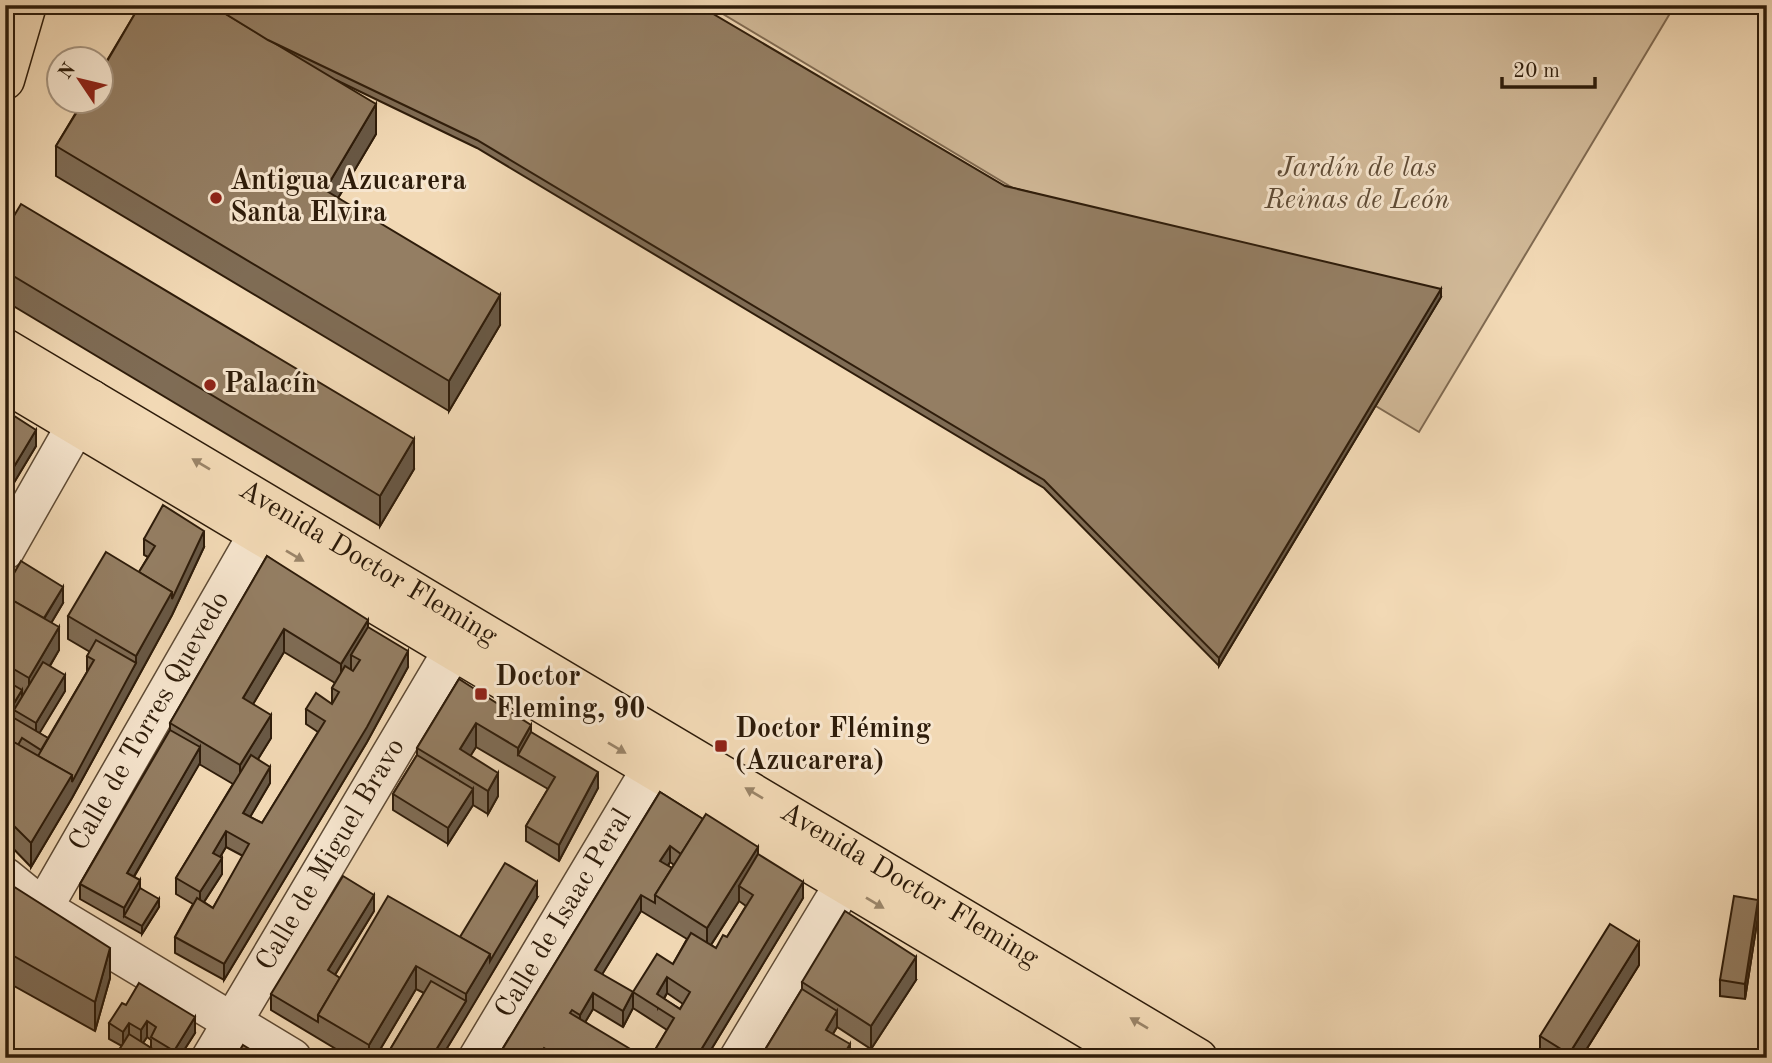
<svg xmlns="http://www.w3.org/2000/svg" width="1772" height="1063" viewBox="0 0 1772 1063" font-family="'Old Standard TT',serif">
	<style>
		.green { fill: #d1b998; stroke: #806a51; stroke-width: 2 }
		.lines { fill: none; stroke-linecap: round; stroke-linejoin: round }
		.minor-casing { stroke: #5f4b35; stroke-width: 41 }
		.major-casing { stroke: #2e1c0a; stroke-width: 41 }
		.minor { stroke: #f7e6cf; stroke-width: 38 }
		.major { stroke: #f2d9b5; stroke-width: 38 }
		.wall { fill: #7f6c55; stroke: #2e1c0a; stroke-width: 2; fill-rule: evenodd }
		.shaded-wall { fill: #685845; stroke: #2e1c0a; stroke-width: 2 }
		.building { fill: #947e63; stroke: #2e1c0a; stroke-width: 2; fill-rule: evenodd }
		.oneway { fill: #9a8468 }
		.poi-dot { fill: #8f2418; stroke: #f7e6cf; stroke-width: 2.5 }
		.labels { text-anchor: middle; dominant-baseline: central; stroke-width: 6; stroke-linejoin: round; paint-order: stroke }
		.park-label { font-size: 28px; font-style: italic; fill: #5f4b35; stroke: #f7e6cf }
		.poi-label { font-size: 28px; font-weight: bold; fill: #2e1c0a; stroke: #f7e6cf; text-anchor: start }
		.street-label { font-size: 28px; fill: #2e1c0a; stroke: #f7e6cf }
	</style>
	<rect width="100%" height="100%" fill="#f2d9b5"/>
	<filter id="stains"><feTurbulence type="fractalNoise" baseFrequency=".00286" numOctaves="4"/><feColorMatrix values="0 0 0 0 .2 0 0 0 0 .09 0 0 0 0 .02 0 0 0 .5 -.17"/></filter>
	<radialGradient id="worn" r=".72"><stop offset=".6" stop-color="#630" stop-opacity="0"/><stop offset="1" stop-color="#630" stop-opacity=".3"/></radialGradient>
	<polygon class="green" points="708,5 1675,5 1419,432"/>
	<g class="lines">
		<g class="minor-casing">
			<g id="minor">
				<polyline points="5,550 91,399"/>
				<polyline points="5,877 43,908 292,1058"/>
				<path id="s1" d="M 43,908 L 258,534"/>
				<path id="s2" d="M 211,1058 L 453,650"/>
				<path id="s3" d="M 478,1058 L 651,769"/>
				<polyline points="739,1058 844,884"/>
			</g>
		</g>
		<g class="major-casing">
			<g id="major">
				<polyline points="5,80 27,5"/>
				<path id="s4" d="M 5,348 L 1198,1058"/>
				<polyline points="5,383 1136,1058"/>
			</g>
		</g>
		<use href="#minor" class="minor"/>
		<use href="#major" class="major"/>
	</g>
	<g class="wall">
		<polygon points="140,5 1005,186 1441,297 1219,666 1044,488 477,148 336,80 376,134 338,198 500,325 449,411 56,176 56,146"/>
		<polygon points="5,231 414,469 380,526 5,301"/>
		<polygon points="5,410 36,446 12,486 5,482"/>
		<polygon points="144,539 204,547 172,615 72,798 31,867 5,840 5,589 63,603 51,623 59,650 50,666 65,691 39,733 48,738 87,672 87,656 90,652 68,639 68,616 139,572 148,557 144,555"/>
		<path d="M 267,556 L 368,627 L 408,667 L 367,742 L 224,980 L 175,953 L 175,937 L 193,904 L 176,894 L 176,878 L 233,784 L 199,764 L 134,877 L 140,888 L 159,907 L 142,934 L 80,899 L 80,884 L 170,730 L 170,723 ZM 284,652 L 335,683 L 332,688 L 332,704 L 306,709 L 306,724 L 318,732 L 262,823 L 250,817 L 270,783 L 258,759 L 271,738 L 253,704 ZM 226,847 L 243,856 L 213,908 L 204,902 L 222,874 L 220,857 Z"/>
		<polygon points="459,679 531,732 598,788 559,861 526,841 526,826 548,789 476,747 470,756 498,796 488,814 473,805 448,844 393,810 393,794 417,755 417,748"/>
		<path d="M 660,792 L 758,854 L 803,898 L 706,1058 L 652,1058 L 652,1055 L 667,1030 L 633,1008 L 633,992 L 673,964 L 687,939 L 641,911 L 602,974 L 633,1008 L 623,1027 L 593,1009 L 585,1022 L 632,1058 L 497,1058 ZM 670,862 L 674,865 L 672,868 L 668,866 ZM 739,901 L 746,906 L 727,937 L 716,948 L 711,945 ZM 667,993 L 683,1004 L 680,1009 L 664,999 Z"/>
		<polygon points="5,881 110,978 95,1031 5,981"/>
		<polygon points="537,898 441,1058 385,1058 424,993 416,989 375,1058 351,1058 271,1010 271,994 374,911 335,975 340,978 460,937"/>
		<polygon points="1758,916 1745,999 1720,996 1720,980"/>
		<polygon points="1639,965 1581,1058 1540,1058 1540,1036"/>
		<polygon points="916,980 871,1049 837,1027 833,1034 850,1058 760,1058 802,989 802,982"/>
		<path d="M 126,1005 L 195,1033 L 179,1058 L 114,1058 L 122,1046 L 109,1039 L 109,1023 ZM 147,1037 L 151,1040 L 151,1048 L 143,1043 Z"/>
	</g>
	<g class="shaded-wall">
		<polygon points="376,104 376,134 325,220 325,190"/>
		<polygon points="1441,289 1441,297 1219,666 1219,658"/>
		<polygon points="500,295 500,325 449,411 449,381"/>
		<polygon points="36,430 36,446 12,486 12,470"/>
		<polygon points="414,439 414,469 380,526 380,496"/>
		<polygon points="204,531 204,547 172,615 72,798 31,867 31,843 136,663 136,656"/>
		<polygon points="63,587 63,603 41,640 41,624"/>
		<polygon points="368,620 368,643 351,655 351,670 341,687 341,664"/>
		<polygon points="59,627 59,650 29,701 29,678"/>
		<polygon points="284,629 284,652 243,721 243,698"/>
		<polygon points="408,651 408,667 367,742 224,980 224,964"/>
		<polygon points="65,675 65,691 36,739 36,723"/>
		<polygon points="22,690 22,713 14,710 14,726 5,741 5,718"/>
		<polygon points="271,715 271,738 240,788 240,765"/>
		<polygon points="476,723 476,747 460,773 460,749"/>
		<polygon points="531,725 531,748 518,755 518,748"/>
		<polygon points="200,747 200,763 127,888 127,873"/>
		<polygon points="270,767 270,783 243,829 243,813"/>
		<polygon points="598,772 598,788 559,861 559,845"/>
		<polygon points="498,773 498,796 488,814 488,791"/>
		<polygon points="473,789 473,805 448,844 448,828"/>
		<polygon points="226,831 226,847 213,869 213,853"/>
		<polygon points="670,846 670,862 660,877 660,861"/>
		<polygon points="758,847 758,870 739,886 739,901 707,951 707,928"/>
		<polygon points="222,858 222,874 200,908 200,892"/>
		<polygon points="140,880 140,896 124,916 124,908"/>
		<polygon points="537,882 537,898 466,1017 441,1058 431,1058 466,1001 466,994 490,954"/>
		<polygon points="803,882 803,898 706,1058 696,1058"/>
		<polygon points="374,895 374,911 328,986 328,970"/>
		<polygon points="641,895 641,911 595,986 595,970"/>
		<polygon points="159,899 159,907 142,934 142,926"/>
		<polygon points="1758,900 1758,916 1745,999 1745,984"/>
		<polygon points="1639,942 1639,965 1581,1058 1569,1058 1569,1054"/>
		<polygon points="110,948 110,978 95,1031 95,1002"/>
		<polygon points="916,957 916,980 871,1049 871,1026"/>
		<polygon points="416,966 416,989 375,1058 369,1058 369,1045"/>
		<polygon points="667,977 667,993 658,1008 657,994"/>
		<polygon points="633,992 633,1008 623,1027 623,1011"/>
		<polygon points="593,993 593,1009 580,1031 580,1015"/>
		<polygon points="837,1011 837,1027 826,1045 826,1030"/>
		<polygon points="195,1017 195,1033 179,1058 174,1058 174,1051"/>
		<polygon points="147,1021 147,1037 141,1046 141,1030"/>
		<polygon points="129,1023 129,1039 123,1047 123,1032"/>
		<polygon points="850,1044 850,1058 842,1058"/>
		<polygon points="544,1048 544,1058 538,1058"/>
	</g>
	<g class="building">
		<polygon points="140,5 211,5 376,104 325,190 500,295 449,381 56,146 83,102 102,102 102,70"/>
		<polygon points="211,5 698,5 1005,186 1441,289 1219,658 1044,480 477,140 268,40"/>
		<polygon points="21,204 414,439 380,496 5,271 5,231"/>
		<polygon points="5,410 36,430 12,470 5,466"/>
		<polygon points="163,505 204,531 172,599 172,592 139,572 155,546 144,539"/>
		<polygon points="106,552 172,592 136,656 68,616"/>
		<polygon points="267,556 368,620 341,664 284,629 243,698 271,715 240,765 170,723"/>
		<polygon points="21,561 63,587 44,618 5,596 5,589"/>
		<polygon points="5,596 59,627 29,678 5,664"/>
		<polygon points="368,627 408,651 367,727 224,964 175,937 197,898 213,908 249,844 226,831 213,853 222,858 200,892 176,878 251,755 270,767 243,813 262,823 325,721 306,709 316,693 332,704 339,692 332,688 345,666 353,671 360,660 351,655"/>
		<polygon points="96,640 136,663 72,782 72,775 38,756 94,660 87,656"/>
		<polygon points="43,662 65,675 36,723 14,710"/>
		<polygon points="459,679 531,725 518,748 476,723 460,749 498,773 488,791 417,748"/>
		<polygon points="5,680 22,690 5,718"/>
		<polygon points="14,718 48,738 41,750 22,738 18,745 5,737 5,733"/>
		<polygon points="170,730 200,747 127,873 140,880 124,908 80,884"/>
		<polygon points="531,732 598,772 559,845 526,826 555,777 518,755"/>
		<polygon points="5,737 72,775 31,843 5,817"/>
		<polygon points="417,755 473,789 448,828 393,794"/>
		<polygon points="660,792 703,819 681,854 670,846 660,861 672,868 655,895 655,903 641,895 595,970 633,992 623,1011 593,993 580,1015 572,1010 570,1013 632,1050 627,1058 561,1058 544,1048 538,1058 497,1058"/>
		<polygon points="706,814 758,847 707,928 655,895"/>
		<path d="M 758,854 L 803,882 L 696,1058 L 657,1058 L 652,1055 L 674,1018 L 633,992 L 657,954 L 673,964 L 691,933 L 716,948 L 723,935 L 727,937 L 753,895 L 739,886 ZM 667,977 L 690,992 L 680,1009 L 657,994 Z"/>
		<polygon points="505,863 537,882 490,961 490,954 460,937"/>
		<polygon points="343,876 374,895 328,970 340,978 318,1015 318,1022 271,994"/>
		<polygon points="5,881 110,948 95,1002 5,951"/>
		<polygon points="140,888 159,899 142,926 124,916"/>
		<polygon points="388,896 490,954 466,994 416,966 369,1045 318,1015"/>
		<polygon points="1734,896 1758,900 1745,984 1720,980"/>
		<polygon points="845,911 916,957 871,1026 802,982"/>
		<polygon points="1610,924 1639,942 1569,1054 1540,1036"/>
		<polygon points="431,981 466,1001 431,1058 385,1058"/>
		<polygon points="139,983 195,1017 174,1051 151,1037 156,1027 147,1021 141,1030 129,1023 123,1032 109,1023 122,1003 126,1005"/>
		<polygon points="802,989 837,1011 826,1030 850,1044 842,1058 760,1058"/>
		<polygon points="129,1034 167,1058 114,1058"/>
		<polygon points="243,1045 264,1058 235,1058"/>
	</g>
	<defs><path id="oneway-solid" d="M-6-.8H1V-3.2L6.5 0L1 3.2V.8H-6Z" transform="scale(1.75)"/></defs>
	<g class="oneway">
		<use href="#oneway-solid" transform="translate(201 464) rotate(-149)"/>
		<use href="#oneway-solid" transform="translate(295 556) rotate(31)"/>
		<use href="#oneway-solid" transform="translate(617 748) rotate(31)"/>
		<use href="#oneway-solid" transform="translate(754 793) rotate(-149)"/>
		<use href="#oneway-solid" transform="translate(875 903) rotate(31)"/>
		<use href="#oneway-solid" transform="translate(1139 1023) rotate(-149)"/>
	</g>
	<g class="poi-dot">
		<circle cx="216" cy="198" r="7"/>
		<circle cx="210" cy="385" r="7"/>
		<rect x="474" y="687" width="14" height="14" rx="3.5"/>
		<rect x="714" y="739" width="14" height="14" rx="3.5"/>
	</g>
	<g class="labels">
		<g class="park-label">
			<text x="1357" y="169">Jardín de las<tspan x="1357" dy="32">Reinas de León</tspan></text>
		</g>
		<g class="poi-label">
			<text x="230" y="182">Antigua Azucarera<tspan x="230" dy="32">Santa Elvira</tspan></text>
			<text x="224" y="385">Palacín</text>
			<text x="495" y="678">Doctor<tspan x="495" dy="32">Fleming, 90</tspan></text>
			<text x="735" y="730">Doctor Fléming<tspan x="735" dy="32">(Azucarera)</tspan></text>
		</g>
		<g class="street-label">
			<text stroke="none"><textPath href="#s4" startOffset="422">Avenida Doctor Fleming</textPath></text>
			<text stroke="none"><textPath href="#s1" startOffset="215">Calle de Torres Quevedo</textPath></text>
			<text stroke="none"><textPath href="#s2" startOffset="236">Calle de Miguel Bravo</textPath></text>
			<text stroke="none"><textPath href="#s4" startOffset="1052">Avenida Doctor Fleming</textPath></text>
			<text stroke="none"><textPath href="#s3" startOffset="168">Calle de Isaac Peral</textPath></text>
		</g>
	</g>
	<rect width="1772" height="1063" fill="none" stroke="#f2d9b5" stroke-width="28"/>
	<rect x="7" y="7" width="1758" height="1049" fill="none" stroke="#2e1c0a" stroke-width="3.5"/>
	<rect x="14" y="14" width="1744" height="1035" fill="none" stroke="#2e1c0a" stroke-width="2"/>
	<g transform="translate(80 80) rotate(305)"><circle r="33" fill="#f7e6cf" stroke="#a79580" stroke-width="2"/>
	<path d="M0-5L12 26L0 18L-12 26Z" fill="#8f2418"/>
	<text y="-10" font-size="19" font-weight="bold" text-anchor="middle" fill="#2e1c0a">N</text>
	</g>
	<path d="M1502 77v10h93v-10" fill="none" stroke="#2e1c0a" stroke-width="3.5"/>
	<text x="1513" y="77" font-size="21" fill="#2e1c0a" stroke="#f7e6cf" stroke-width="5" paint-order="stroke">20 m</text>
	<rect width="100%" height="100%" filter="url(#stains)"/>
	<rect width="100%" height="100%" fill="url(#worn)"/>
</svg>
